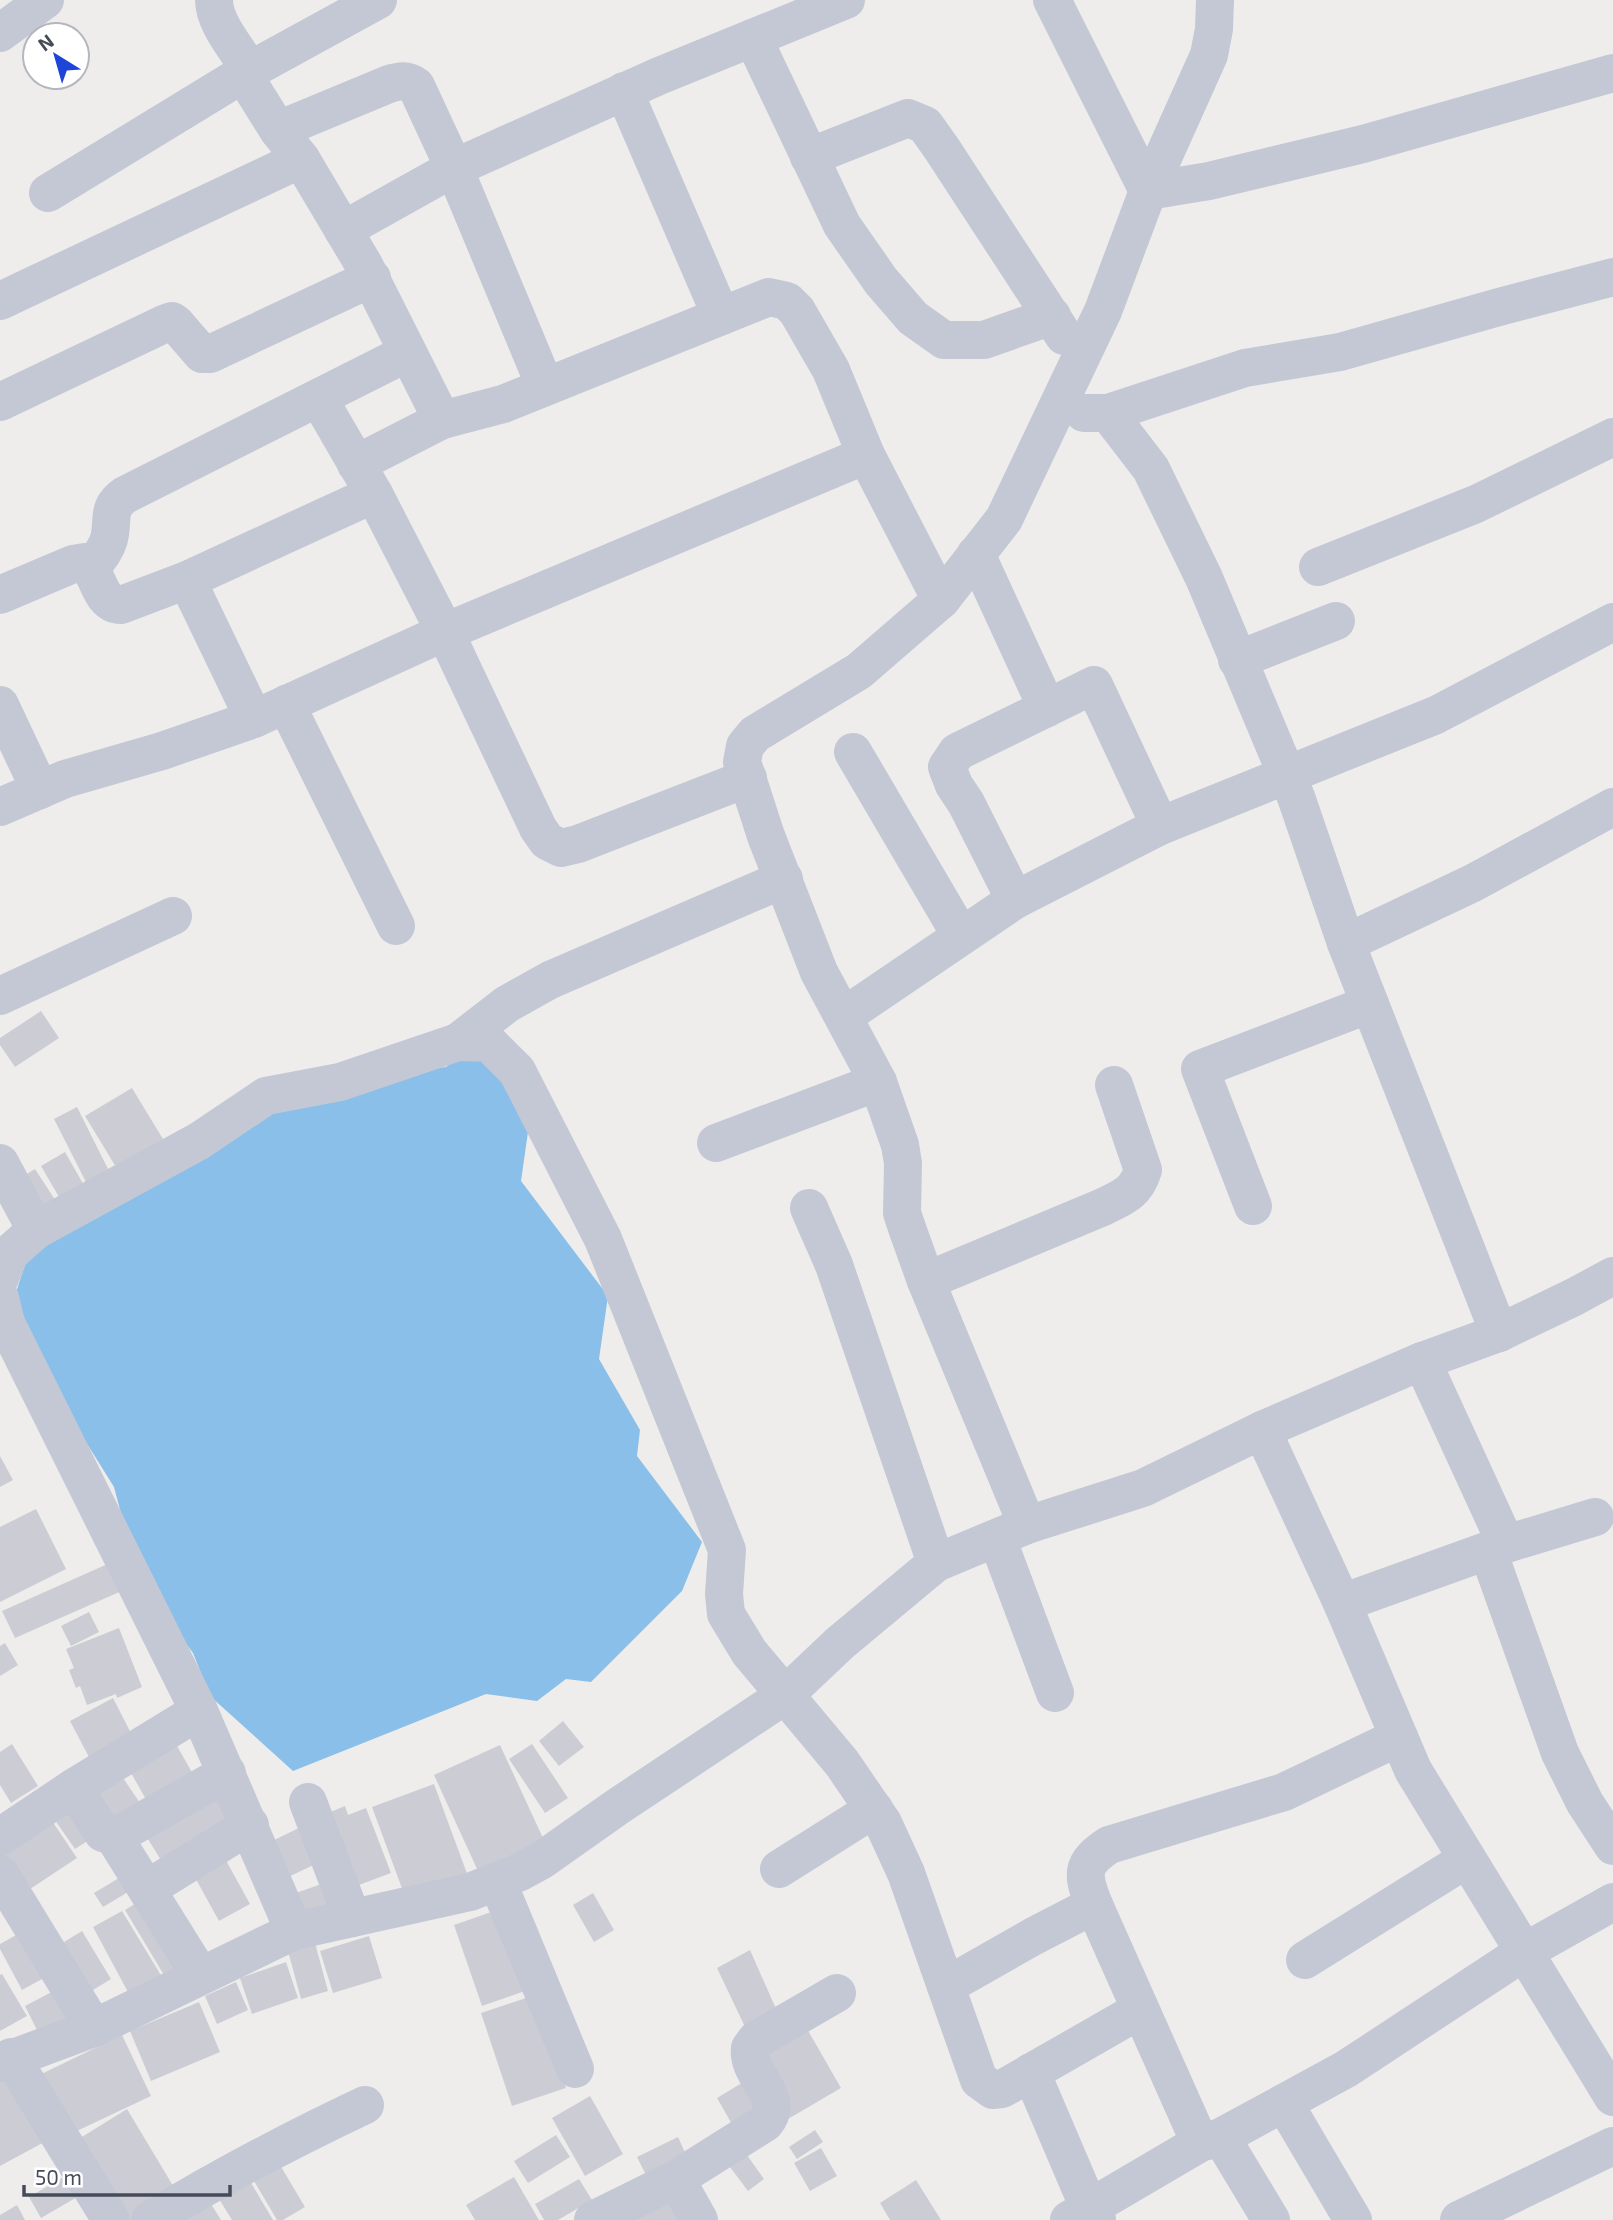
<svg xmlns="http://www.w3.org/2000/svg" width="1613" height="2220" viewBox="0 0 1613 2220" font-family="'Exo 2',sans-serif">
	<style>
		.water { fill: #89bfe8 }
		.building { fill: #cccdd4 }
		.lines { fill: none; stroke-linecap: round; stroke-linejoin: round }
		.minor { stroke: #c3c8d4; stroke-width: 38 }
	</style>
	<rect width="100%" height="100%" fill="#efedec"/>
	<polygon class="water" points="475,1045 532,1104 521,1181 608,1296 599,1359 640,1430 637,1456 702,1542 682,1591 591,1682 566,1679 537,1701 486,1694 293,1771 210,1696 193,1653 139,1581 114,1487 8,1317 32,1243 272,1107 404,1071 446,1067"/>
	<g class="building">
		<polygon points="41,1011 59,1038 15,1067 0,1045 0,1038"/>
		<polygon points="132,1088 169,1149 122,1177 85,1116"/>
		<polygon points="77,1107 114,1181 91,1192 54,1119"/>
		<polygon points="65,1152 90,1196 66,1209 41,1166"/>
		<polygon points="35,1169 61,1209 38,1224 12,1183"/>
		<polygon points="0,1456 13,1480 0,1487"/>
		<polygon points="36,1509 66,1569 0,1602 0,1527"/>
		<polygon points="112,1562 124,1590 15,1638 2,1611"/>
		<polygon points="89,1612 99,1632 71,1646 61,1626"/>
		<polygon points="119,1628 142,1687 117,1698 116,1694 87,1705 80,1686 76,1688 69,1670 74,1668 66,1649"/>
		<polygon points="5,1643 18,1665 0,1676 0,1646"/>
		<polygon points="113,1698 134,1739 91,1761 70,1721"/>
		<polygon points="563,1721 584,1747 559,1766 539,1741"/>
		<polygon points="172,1737 194,1776 148,1803 126,1764"/>
		<polygon points="12,1744 38,1786 11,1803 0,1785 0,1752"/>
		<polygon points="532,1744 568,1798 545,1813 509,1759"/>
		<polygon points="500,1745 549,1851 483,1882 434,1775"/>
		<polygon points="117,1769 142,1806 104,1830 79,1794"/>
		<polygon points="219,1784 243,1824 167,1870 143,1831"/>
		<polygon points="434,1784 469,1879 407,1902 372,1807"/>
		<polygon points="75,1796 100,1833 75,1849 50,1813"/>
		<polygon points="345,1806 348,1815 366,1808 391,1873 351,1888 323,1815"/>
		<polygon points="44,1809 77,1858 24,1893 0,1858"/>
		<polygon points="305,1825 322,1861 284,1879 268,1843"/>
		<polygon points="223,1855 250,1904 219,1921 192,1872"/>
		<polygon points="124,1875 133,1889 103,1907 94,1893"/>
		<polygon points="330,1881 341,1911 304,1925 293,1894"/>
		<polygon points="593,1893 614,1930 594,1942 573,1905"/>
		<polygon points="149,1895 188,1960 164,1975 125,1910"/>
		<polygon points="497,1910 525,1991 482,2006 454,1925"/>
		<polygon points="122,1911 162,1977 129,1994 93,1927"/>
		<polygon points="29,1928 53,1973 22,1990 0,1949 0,1944"/>
		<polygon points="82,1931 111,1979 80,1998 51,1950"/>
		<polygon points="369,1936 382,1978 333,1993 320,1951"/>
		<polygon points="315,1943 328,1991 301,1999 288,1951"/>
		<polygon points="750,1950 777,2011 746,2029 717,1968"/>
		<polygon points="286,1962 298,1998 252,2014 240,1978"/>
		<polygon points="2,1974 27,2016 0,2031 0,1975"/>
		<polygon points="236,1982 248,2010 217,2024 205,1996"/>
		<polygon points="63,1986 82,2022 43,2042 25,2006"/>
		<polygon points="535,1995 566,2088 512,2106 481,2013"/>
		<polygon points="199,2002 220,2052 151,2081 130,2031"/>
		<polygon points="806,2027 841,2088 788,2119 753,2058"/>
		<polygon points="122,2035 151,2096 62,2138 33,2078"/>
		<polygon points="14,2070 50,2139 0,2166 0,2077"/>
		<polygon points="750,2078 771,2113 737,2133 717,2098"/>
		<polygon points="590,2096 623,2154 585,2176 552,2118"/>
		<polygon points="127,2109 178,2194 134,2220 115,2220 69,2145"/>
		<polygon points="815,2130 823,2142 797,2159 789,2147"/>
		<polygon points="556,2135 570,2157 528,2183 514,2161"/>
		<polygon points="678,2137 687,2157 647,2177 637,2157"/>
		<polygon points="821,2148 837,2176 810,2191 794,2163"/>
		<polygon points="744,2151 764,2179 748,2191 727,2163"/>
		<polygon points="277,2160 305,2207 283,2220 277,2220 251,2176"/>
		<polygon points="67,2175 79,2196 41,2218 29,2197"/>
		<polygon points="247,2176 273,2220 232,2220 216,2194"/>
		<polygon points="514,2177 539,2220 475,2220 466,2205"/>
		<polygon points="579,2179 592,2200 558,2220 544,2220 535,2204"/>
		<polygon points="916,2180 941,2220 890,2220 880,2203"/>
		<polygon points="675,2195 685,2220 621,2220"/>
		<polygon points="208,2199 221,2220 173,2220"/>
		<polygon points="17,2205 25,2220 0,2220 0,2215"/>
	</g>
	<g class="lines">
		<g class="minor">
			<path d="M 214,0 C 214,24 238,50 250,70"/>
			<polyline points="378,0 243,74 278,130 301,159 364,265 442,420 503,404 769,297 787,301 797,311 831,370 866,455 941,600"/>
			<polyline points="1052,0 1148,191 1209,181 1363,144 1613,73"/>
			<polyline points="0,33 45,0"/>
			<polyline points="753,38 842,225 881,281 913,318 944,340 984,340 1052,316"/>
			<polyline points="624,91 721,316"/>
			<path d="M 278,130 L 389,84 C 399,81 407,79 416,86 L 454,168 L 343,230"/>
			<polyline points="809,157 908,118 925,125 942,149 1064,336"/>
			<polyline points="48,193 243,74"/>
			<polyline points="0,301 301,159"/>
			<polyline points="545,386 454,168 659,76 846,0"/>
			<polyline points="319,399 374,494"/>
			<polyline points="0,402 166,323 172,321 176,324 202,354 210,354 372,278"/>
			<polyline points="1084,413 1108,413 1245,368 1340,352 1499,307 1613,277"/>
			<polyline points="1108,413 1151,469 1204,578 1296,797 1346,943 1499,1333"/>
			<polyline points="356,464 442,420"/>
			<polyline points="976,554 1047,708"/>
			<polyline points="1318,567 1476,504 1613,437"/>
			<path d="M 91,568 C 98,559 106,550 109,539 C 114,519 106,508 125,495 L 407,353"/>
			<polyline points="187,580 254,719"/>
			<path d="M 0,595 L 73,564 L 85,562 C 99,574 99,605 121,605 L 187,580 L 374,494 L 445,632 L 538,828 L 547,841 L 561,848 L 578,844 L 748,778"/>
			<polyline points="1237,660 1336,621"/>
			<polyline points="286,704 396,926"/>
			<polyline points="0,705 40,790"/>
			<polyline points="853,752 961,936"/>
			<polyline points="0,807 65,779 162,751 254,719 445,632 866,455"/>
			<polyline points="1015,900 966,803 954,785 947,767 957,752 1094,685 1160,826"/>
			<polyline points="1346,943 1473,883 1613,807"/>
			<polyline points="0,996 173,916"/>
			<polyline points="844,1016 1015,900 1160,826 1436,715 1613,622"/>
			<polyline points="458,1042 507,1004 550,980 784,879"/>
			<polyline points="716,1143 878,1082"/>
			<polyline points="0,1163 36,1230 10,1253 0,1278"/>
			<polyline points="1253,1206 1200,1069 1370,1004"/>
			<polyline points="809,1208 834,1265 936,1563"/>
			<polyline points="36,1230 199,1141 266,1096 340,1082 458,1042 489,1043 517,1071 603,1239 727,1550 724,1594 726,1614 749,1652 842,1763 883,1823 906,1873 979,2080 993,2090 1002,2089 1140,2010"/>
			<path d="M 926,1281 L 1103,1207 C 1123,1197 1136,1193 1143,1170 L 1114,1085"/>
			<polyline points="0,1298 6,1323 199,1711 294,1931 470,1892 520,1872 542,1860 617,1807 784,1696 840,1643 936,1563 1027,1525 1143,1488 1262,1430 1422,1361 1499,1333 1574,1297 1613,1276"/>
			<polyline points="1422,1361 1506,1544"/>
			<polyline points="1262,1430 1342,1603 1413,1770 1613,2097"/>
			<polyline points="1027,1525 926,1281 907,1228 902,1213 903,1163 900,1145 878,1082 819,972 766,836 742,762 745,746 755,734 859,671 941,600 1004,519 1103,311 1148,191 1209,55 1214,29 1215,0"/>
			<polyline points="997,1538 1055,1693"/>
			<polyline points="1488,1551 1560,1753 1585,1803 1613,1846"/>
			<polyline points="1342,1603 1506,1544 1595,1517"/>
			<polyline points="73,1788 103,1833 114,1837 200,1975"/>
			<polyline points="308,1802 352,1918"/>
			<polyline points="0,1837 73,1788 199,1711"/>
			<polyline points="114,1837 227,1773"/>
			<polyline points="779,1869 874,1809"/>
			<polyline points="0,1874 94,2028"/>
			<polyline points="498,1883 575,2069"/>
			<polyline points="147,1889 250,1825"/>
			<polyline points="1305,1960 1467,1859"/>
			<polyline points="946,1986 1034,1936 1094,1905"/>
			<polyline points="11,2057 111,2220"/>
			<polyline points="0,2063 94,2028 294,1931"/>
			<polyline points="1031,2072 1089,2208 1097,2220"/>
			<polyline points="1284,2103 1353,2220"/>
			<polyline points="1221,2137 1271,2220"/>
			<path d="M 1200,2143 L 1094,1905 C 1082,1875 1080,1864 1109,1845 L 1284,1792 L 1399,1737"/>
			<polyline points="676,2179 699,2220"/>
			<path d="M 150,2220 C 220,2177 291,2140 365,2105"/>
			<path d="M 593,2220 L 676,2179 L 765,2123 C 787,2097 746,2076 750,2048 L 756,2040 L 837,1993"/>
			<polyline points="1069,2220 1200,2143 1221,2137 1346,2069 1524,1952 1613,1902"/>
			<polyline points="1459,2220 1613,2146"/>
		</g>
	</g>
	<g transform="translate(56 56) rotate(323)"><circle r="33" fill="#ffffff" stroke="#b5b7bd" stroke-width="2"/>
	<path d="M0-5L12 26L0 18L-12 26Z" fill="#1e45d8"/>
	<text y="-10" font-size="19" font-weight="bold" text-anchor="middle" fill="#454b59">N</text>
	</g>
	<path d="M24 2185v10h206v-10" fill="none" stroke="#454b59" stroke-width="3.5"/>
	<text x="35" y="2185" font-size="21" fill="#454b59" stroke="#ffffff" stroke-width="5" paint-order="stroke">50 m</text>
</svg>
